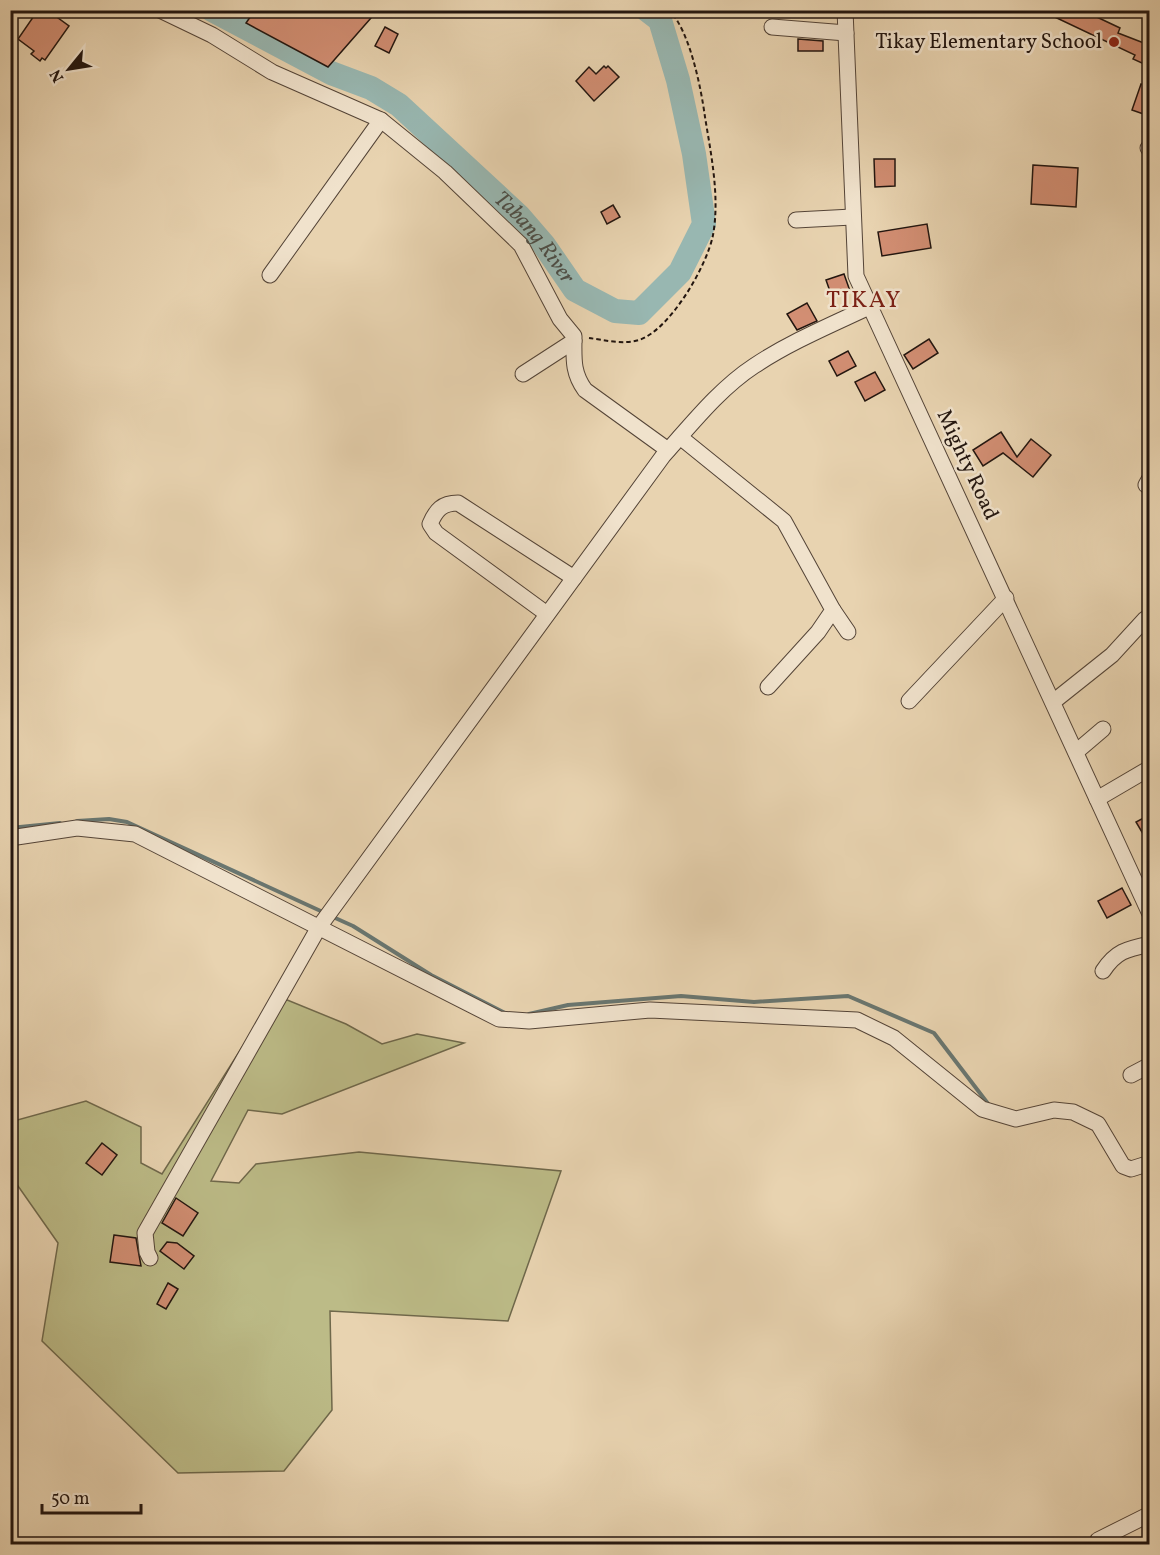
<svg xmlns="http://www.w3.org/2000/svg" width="1160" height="1555" viewBox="0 0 1160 1555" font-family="Vollkorn,serif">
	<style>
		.green { fill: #bcbb87; stroke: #6f684b; stroke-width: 1.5 }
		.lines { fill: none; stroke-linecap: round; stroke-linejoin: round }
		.stream { stroke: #697670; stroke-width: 4 }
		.river { stroke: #98b7b1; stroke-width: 24 }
		.building { fill: #d28e73; stroke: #22150f; stroke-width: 1.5 }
		.minor-casing { stroke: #544437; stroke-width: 17 }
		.path { stroke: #22150f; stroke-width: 2; stroke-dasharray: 4.5 3; stroke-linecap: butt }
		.minor { stroke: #f0e2cc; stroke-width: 15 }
		.poi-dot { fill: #8f2418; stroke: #f0e2cc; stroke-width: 2 }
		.labels { text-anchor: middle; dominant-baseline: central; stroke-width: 5; stroke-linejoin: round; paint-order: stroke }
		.poi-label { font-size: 21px; fill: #22150f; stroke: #f0e2cc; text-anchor: end }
		.street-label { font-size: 21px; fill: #22150f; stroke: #f0e2cc }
		.water-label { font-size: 22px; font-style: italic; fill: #4b4e48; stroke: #f0e2cc }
		.quarter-label { font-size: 24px; letter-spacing: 1.5px; fill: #7a1f14; stroke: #f0e2cc }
	</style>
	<rect width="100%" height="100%" fill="#e8d3b0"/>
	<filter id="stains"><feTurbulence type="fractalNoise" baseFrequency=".00333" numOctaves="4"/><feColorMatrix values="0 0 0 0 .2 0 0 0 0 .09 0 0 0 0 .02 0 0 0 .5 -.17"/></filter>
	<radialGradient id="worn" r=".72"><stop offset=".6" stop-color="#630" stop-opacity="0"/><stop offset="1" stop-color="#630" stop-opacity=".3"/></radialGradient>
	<polygon class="green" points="275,995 346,1024 382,1044 417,1034 464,1043 282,1114 248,1110 211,1181 239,1183 256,1164 359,1152 561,1171 508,1321 330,1311 332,1410 284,1471 178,1473 42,1341 58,1243 11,1176 10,1122 86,1101 141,1127 141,1163 162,1174"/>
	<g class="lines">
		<g class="stream">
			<polyline points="77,821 109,819 127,822 325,913"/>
			<polyline points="10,828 60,823"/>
			<polyline points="333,917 353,926 431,975 505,1013"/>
			<polyline points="529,1014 568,1005 681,996 754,1002 848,996 934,1033 989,1105"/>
		</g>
		<path class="river" id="s1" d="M 212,10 L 331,73 L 371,88 L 399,105 L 519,216 L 544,245 L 575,290 L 615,311 L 639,313 L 680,272 L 704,224 L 694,154 L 678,80 L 660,20 L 647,10"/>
	</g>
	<g class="building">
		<polygon points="38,10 47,10 69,26 45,60 42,58 40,61 31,54 34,51 18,39"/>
		<polygon points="255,10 378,10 328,67 246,23"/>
		<polygon points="1040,10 1082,10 1120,28 1118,33 1149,45 1144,64 1133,59 1135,55"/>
		<polygon points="385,27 398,34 389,53 375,46"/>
		<polygon points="798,39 823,41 823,51 798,51"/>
		<polygon points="604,66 606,68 608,66 619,77 594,101 576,81 589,67 596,74"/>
		<polygon points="1141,84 1149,88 1149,116 1132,110"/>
		<polygon points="874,159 895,159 895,186 875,187"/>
		<polygon points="1033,165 1078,168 1076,207 1031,204"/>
		<polygon points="613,205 620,217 607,224 601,212"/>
		<polygon points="927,224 931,248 882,256 878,232"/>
		<polygon points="844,274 850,291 832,297 826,280"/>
		<polygon points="807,303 817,321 797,330 787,314"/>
		<polygon points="929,339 938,353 913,369 904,355"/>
		<polygon points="848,351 856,366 837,376 829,361"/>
		<polygon points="875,372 885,390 865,401 855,382"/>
		<polygon points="1001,432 1017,457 1031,439 1051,455 1033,477 1003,453 983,466 973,450"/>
		<polygon points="1149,815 1149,844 1136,822"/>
		<polygon points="1122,888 1131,905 1107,918 1098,901"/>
		<polygon points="102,1143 117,1155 102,1175 86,1163"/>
		<polygon points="176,1198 198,1213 183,1236 162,1223"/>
		<polygon points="114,1235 136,1238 141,1266 110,1262"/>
		<polygon points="167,1242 177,1243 194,1256 184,1269 160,1251"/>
		<polygon points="168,1283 178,1289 166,1309 157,1304"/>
	</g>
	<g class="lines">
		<g class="minor-casing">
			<g id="minor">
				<path d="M 160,10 L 212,35 L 272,72 L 381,120 L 445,172 L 521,245 L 560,319 L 574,336 C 574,358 572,372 585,390 L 668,450"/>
				<polyline points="845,10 856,276 1150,914"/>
				<polyline points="772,27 846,33"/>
				<polyline points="1148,148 1150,148"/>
				<polyline points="796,220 852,217"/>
				<polyline points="270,275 381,120"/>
				<polyline points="523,374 574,341"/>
				<polyline points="680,437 784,521 833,610 818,632 768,687"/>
				<polyline points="1146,485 1150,478"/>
				<polyline points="833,610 848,632"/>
				<path d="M 547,614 L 436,533 L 430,524 C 436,510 442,503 458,503 L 574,578"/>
				<polyline points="909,701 1006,598"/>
				<polyline points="1053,702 1112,655 1145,619"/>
				<polyline points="1076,752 1103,729"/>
				<polyline points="1097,799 1150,768"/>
				<polyline points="10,838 77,828 135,834 499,1019 529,1021 650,1010 857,1020 894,1038 982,1109 1016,1119 1054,1110 1073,1112 1098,1124 1123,1166 1131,1169 1150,1163"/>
				<path d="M 1103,971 C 1116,951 1127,949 1150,944"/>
				<polyline points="1131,1075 1150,1065"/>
				<path d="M 150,1258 L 147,1252 L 145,1233 L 319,927 L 663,456 C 691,425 719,389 754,366 C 790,342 831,325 869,307"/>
				<polyline points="1098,1540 1150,1514"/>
			</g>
		</g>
		<path class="path" d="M 589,338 C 604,340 624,345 639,340 C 670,330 707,266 713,235 C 720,197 711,154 705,117 C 701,88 690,31 669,10"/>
		<use href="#minor" class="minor"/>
	</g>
	<circle class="poi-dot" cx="1114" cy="42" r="6"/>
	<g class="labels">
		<g class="poi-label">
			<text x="1102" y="42">Tikay Elementary School</text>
		</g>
		<g class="street-label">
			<text transform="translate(967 465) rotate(65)">Mighty Road</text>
		</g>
		<g class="water-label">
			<text stroke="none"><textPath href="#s1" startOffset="400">Tabang River</textPath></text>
		</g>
		<g class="quarter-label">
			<text x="864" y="301">TIKAY</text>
		</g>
	</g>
	<rect width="1160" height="1555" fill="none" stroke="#e8d3b0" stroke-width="36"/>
	<rect x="12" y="12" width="1136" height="1531" fill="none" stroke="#22150f" stroke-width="3"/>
	<rect x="18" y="18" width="1124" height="1519" fill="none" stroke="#22150f" stroke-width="1.5"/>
	<g transform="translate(69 69) rotate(240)" stroke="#f0e2cc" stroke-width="4.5" paint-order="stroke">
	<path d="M0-4.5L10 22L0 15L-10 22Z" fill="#22150f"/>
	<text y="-9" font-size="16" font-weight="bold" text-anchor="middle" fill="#22150f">N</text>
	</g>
	<path d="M42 1504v9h99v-9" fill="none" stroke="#22150f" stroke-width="3"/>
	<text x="51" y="1504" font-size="18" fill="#22150f" stroke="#f0e2cc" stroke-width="4.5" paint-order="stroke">50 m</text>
	<rect width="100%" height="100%" filter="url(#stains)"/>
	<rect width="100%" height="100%" fill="url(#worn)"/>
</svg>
